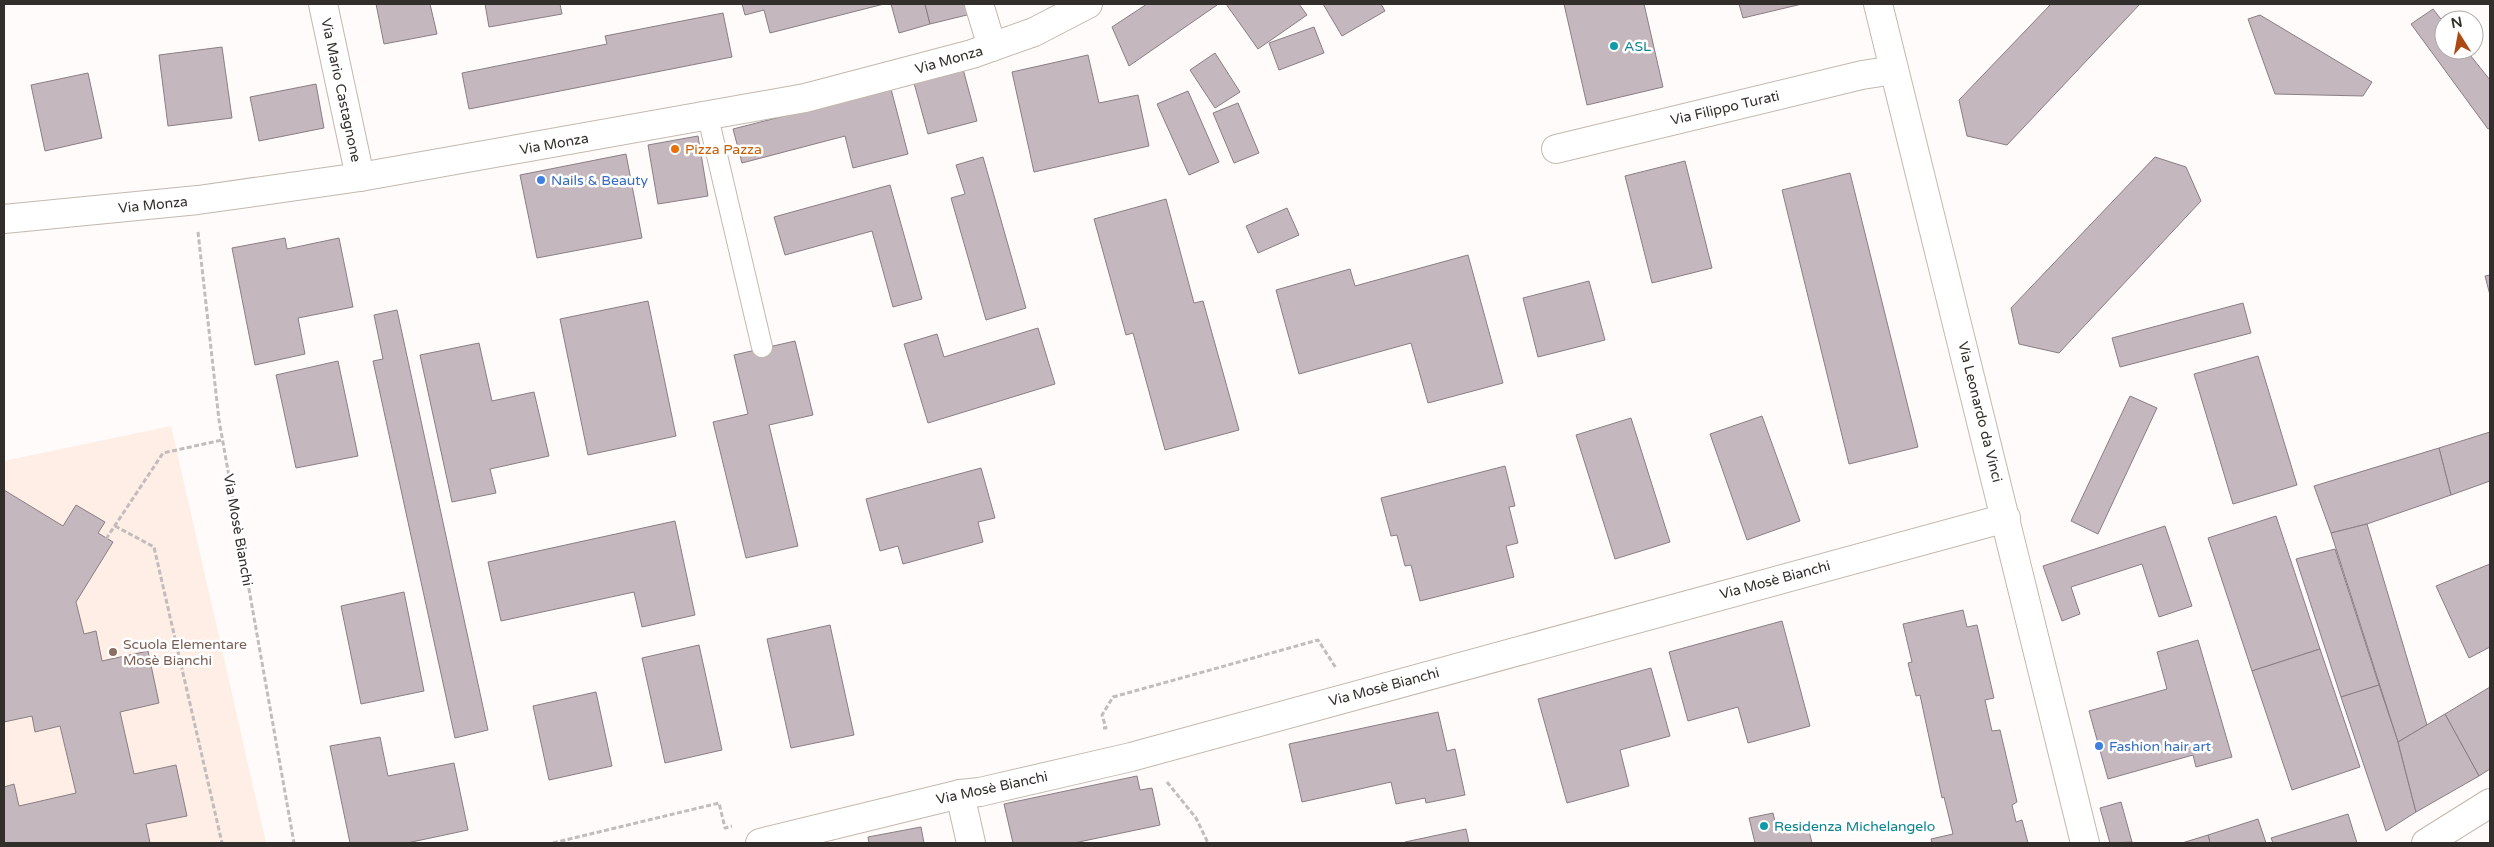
<svg xmlns="http://www.w3.org/2000/svg" width="2494" height="847" viewBox="0 0 2494 847" font-family="'Varela Round',sans-serif">
	<style>
		.built { fill: #feeee5 }
		.building { fill: #c4b7bd; stroke: #8a7e84 }
		.lines { fill: none; stroke-linecap: round; stroke-linejoin: round }
		.service-casing { stroke: #c3b8b0; stroke-width: 22 }
		.minor-casing { stroke: #c3b8b0; stroke-width: 30 }
		.tertiary-casing { stroke: #c3b8b0; stroke-width: 30 }
		.path { stroke: #c1bdbc; stroke-width: 3; stroke-dasharray: 5 2.5; stroke-linecap: butt }
		.service { stroke: #fff; stroke-width: 20 }
		.minor { stroke: #fff; stroke-width: 28 }
		.tertiary { stroke: #fff; stroke-width: 28 }
		.culture-dot { fill: #0f9aa8; stroke: #fff; stroke-width: 2 }
		.food-dot { fill: #e8710a; stroke: #fff; stroke-width: 2 }
		.shop-dot { fill: #3f7fe0; stroke: #fff; stroke-width: 2 }
		.education-dot { fill: #8d6e63; stroke: #fff; stroke-width: 2 }
		.labels { text-anchor: middle; dominant-baseline: central; stroke-width: 5; stroke-linejoin: round; paint-order: stroke }
		.culture-label { font-size: 14px; fill: #0d838f; stroke: #fff; text-anchor: start }
		.street-label { font-size: 14px; fill: #322e2b; stroke: #fff }
		.food-label { font-size: 14px; fill: #c56008; stroke: #fff; text-anchor: start }
		.shop-label { font-size: 14px; fill: #366cbe; stroke: #fff; text-anchor: start }
		.education-label { font-size: 14px; fill: #785e54; stroke: #fff; text-anchor: start }
	</style>
	<rect width="100%" height="100%" fill="#fefbfa"/>
	<polygon class="built" points="171,426 266,843 4,843 4,461"/>
	<g class="building">
		<polygon points="376,4 430,4 437,34 384,44"/>
		<polygon points="485,4 560,4 562,14 489,27"/>
		<polygon points="742,4 884,4 770,33 764,10 745,15"/>
		<polygon points="891,4 925,4 930,24 899,33"/>
		<polygon points="925,4 969,4 971,14 930,24"/>
		<polygon points="1147,4 1216,4 1217,5 1129,66 1112,27"/>
		<polygon points="1226,4 1299,4 1307,15 1258,49"/>
		<polygon points="1323,4 1381,4 1385,11 1342,36"/>
		<polygon points="1564,4 1644,4 1663,87 1587,105"/>
		<polygon points="1739,4 1802,4 1743,18"/>
		<polygon points="2051,4 2140,4 2007,145 1967,136 1959,100"/>
		<polygon points="2433,9 2444,23 2444,50 2466,50 2490,80 2490,128 2488,129 2411,24"/>
		<polygon points="723,13 732,57 469,109 462,73 607,44 605,36"/>
		<polygon points="2260,15 2372,82 2363,96 2275,94 2248,19"/>
		<polygon points="1314,27 1324,53 1279,70 1269,43"/>
		<polygon points="222,47 232,118 168,126 159,55"/>
		<polygon points="1215,53 1240,92 1215,108 1190,70"/>
		<polygon points="1088,55 1099,103 1138,95 1149,146 1034,172 1012,72"/>
		<polygon points="963,69 977,121 928,134 914,83"/>
		<polygon points="88,73 102,138 45,151 31,85"/>
		<polygon points="316,84 324,128 259,141 250,97"/>
		<polygon points="891,89 908,154 853,168 845,136 742,163 733,129"/>
		<polygon points="1188,91 1219,162 1189,175 1157,104"/>
		<polygon points="1238,103 1259,153 1234,163 1213,113"/>
		<polygon points="698,136 708,196 658,204 648,145"/>
		<polygon points="626,154 642,238 537,258 520,175"/>
		<polygon points="983,157 1026,308 986,320 951,198 965,194 956,165"/>
		<polygon points="2155,157 2186,167 2201,201 2059,353 2019,344 2011,308"/>
		<polygon points="1685,161 1712,268 1652,283 1625,176"/>
		<polygon points="1850,173 1918,447 1849,464 1782,190"/>
		<polygon points="890,185 922,299 893,307 872,231 785,255 774,217"/>
		<polygon points="1166,199 1194,303 1203,301 1239,430 1165,450 1133,333 1126,335 1094,219"/>
		<polygon points="1287,208 1299,235 1258,253 1246,226"/>
		<polygon points="285,238 287,249 339,238 353,307 298,318 305,354 255,365 232,248"/>
		<polygon points="1468,255 1503,383 1428,403 1411,343 1299,374 1276,290 1350,269 1355,286"/>
		<polygon points="2490,275 2490,295 2485,276"/>
		<polygon points="1589,281 1605,340 1538,357 1523,298"/>
		<polygon points="648,301 676,436 588,455 560,319"/>
		<polygon points="2243,303 2251,333 2120,367 2112,338"/>
		<polygon points="397,310 488,730 455,738 373,361 383,359 374,315"/>
		<polygon points="1038,328 1055,384 928,423 904,344 937,334 944,357"/>
		<polygon points="795,341 813,415 769,425 798,546 746,558 713,422 748,414 734,355"/>
		<polygon points="479,343 492,401 534,392 549,456 490,469 496,493 452,502 420,355"/>
		<polygon points="2258,356 2297,485 2233,504 2194,374"/>
		<polygon points="338,361 358,456 296,468 276,375"/>
		<polygon points="2130,396 2157,408 2098,534 2071,521"/>
		<polygon points="1762,416 1800,521 1747,540 1710,434"/>
		<polygon points="1631,418 1670,542 1615,559 1576,435"/>
		<polygon points="2490,432 2490,481 2451,495 2439,448"/>
		<polygon points="2439,448 2451,495 2367,524 2331,533 2314,486"/>
		<polygon points="1505,466 1515,506 1509,507 1518,543 1506,546 1514,577 1420,601 1411,565 1405,566 1397,535 1391,536 1381,498"/>
		<polygon points="981,468 995,518 978,522 983,542 903,564 898,546 880,551 866,499"/>
		<polygon points="4,490 63,526 76,505 105,522 98,533 113,542 76,602 84,634 96,631 102,661 148,651 159,703 120,712 134,774 176,765 187,816 146,824 150,843 4,843 4,787 14,784 19,806 76,793 60,726 35,732 32,716 4,722"/>
		<polygon points="2276,516 2320,649 2252,671 2208,538"/>
		<polygon points="675,521 695,615 642,627 634,592 501,621 488,562"/>
		<polygon points="2367,524 2427,725 2398,742 2331,533"/>
		<polygon points="2165,526 2192,606 2159,617 2142,564 2071,587 2080,614 2062,621 2043,566"/>
		<polygon points="2335,549 2379,685 2341,697 2296,559"/>
		<polygon points="2490,564 2490,647 2469,658 2436,586"/>
		<polygon points="404,592 424,691 361,704 341,606"/>
		<polygon points="1963,610 1967,627 1977,625 1994,698 1985,700 1992,731 2000,730 2017,802 2012,805 2016,822 2022,820 2028,843 1932,843 1931,839 1953,834 1944,797 1942,798 1920,695 1916,696 1908,663 1912,662 1903,624"/>
		<polygon points="1782,621 1810,726 1748,743 1738,707 1688,721 1669,652"/>
		<polygon points="830,625 854,735 791,748 767,639"/>
		<polygon points="2198,640 2232,757 2196,767 2193,755 2108,779 2089,711 2167,689 2157,652"/>
		<polygon points="699,645 722,750 665,763 642,658"/>
		<polygon points="2320,649 2360,767 2292,790 2252,671"/>
		<polygon points="1651,668 1670,736 1620,750 1629,786 1567,803 1538,699"/>
		<polygon points="2379,685 2398,742 2416,812 2386,831 2341,697"/>
		<polygon points="2490,687 2490,769 2479,776 2445,714"/>
		<polygon points="596,692 612,766 549,780 533,706"/>
		<polygon points="1438,712 1447,751 1455,749 1465,795 1426,803 1425,798 1396,804 1391,782 1302,802 1289,744"/>
		<polygon points="2445,714 2479,776 2416,812 2398,742"/>
		<polygon points="380,737 388,776 454,763 468,830 407,843 350,843 330,746"/>
		<polygon points="1137,776 1140,790 1152,788 1160,825 1074,843 1013,843 1004,804"/>
		<polygon points="2121,802 2132,842 2110,843 2100,808"/>
		<polygon points="1773,813 1777,830 1807,823 1812,843 1755,843 1749,818"/>
		<polygon points="2348,814 2357,843 2273,843 2271,838"/>
		<polygon points="2258,819 2266,843 2210,843 2208,835"/>
		<polygon points="921,827 924,843 869,843 868,837"/>
		<polygon points="1466,829 1469,843 1405,843 1405,842"/>
		<polygon points="2208,835 2210,843 2182,843"/>
	</g>
	<g class="lines">
		<g class="service-casing">
			<polyline id="service" points="708,117 762,347"/>
		</g>
		<g class="minor-casing">
			<g id="minor">
				<polyline points="323,4 360,177"/>
				<polyline points="979,4 992,47"/>
				<polyline points="1556,149 1862,75 1894,70"/>
				<polyline points="4,219 198,200 360,177 805,98 972,54 1034,32 1088,4"/>
				<polyline points="960,794 971,843"/>
				<polyline points="760,843 960,794 980,792 1131,757 2006,518"/>
				<polyline points="2426,843 2490,803"/>
			</g>
		</g>
		<g class="tertiary-casing">
			<polyline id="tertiary" points="1878,4 2085,843"/>
		</g>
		<g class="path">
			<polyline points="198,232 219,420 294,843"/>
			<polyline points="115,526 154,547 222,843"/>
			<polyline points="106,539 163,453 222,440"/>
			<polyline points="1103,728 1106,728 1102,715 1113,697 1318,640 1336,668"/>
			<polyline points="1167,782 1196,818 1208,843"/>
			<polyline points="553,843 719,803 725,828 732,826"/>
		</g>
		<use href="#service" class="service"/>
		<use href="#minor" class="minor"/>
		<use href="#tertiary" class="tertiary"/>
	</g>
	<g class="culture-dot">
		<circle cx="1614" cy="46" r="5"/>
		<circle cx="1764" cy="826" r="5"/>
	</g>
	<circle class="food-dot" cx="675" cy="149" r="5"/>
	<g class="shop-dot">
		<circle cx="541" cy="180" r="5"/>
		<circle cx="2099" cy="746" r="5"/>
	</g>
	<circle class="education-dot" cx="113" cy="652" r="5"/>
	<g class="labels">
		<g class="culture-label">
			<text x="1624" y="46">ASL</text>
			<text x="1774" y="826">Residenza Michelangelo</text>
		</g>
		<g class="street-label">
			<text transform="translate(949 60) rotate(-16)">Via Monza</text>
			<text transform="translate(341 90) rotate(78)">Via Mario Castagnone</text>
			<text transform="translate(1725 108) rotate(-13)">Via Filippo Turati</text>
			<text transform="translate(554 144) rotate(-10)">Via Monza</text>
			<text transform="translate(153 205) rotate(-6)">Via Monza</text>
			<text transform="translate(1980 412) rotate(76)">Via Leonardo da Vinci</text>
			<text transform="translate(238 530) rotate(80)">Via Mosè Bianchi</text>
			<text transform="translate(1775 580) rotate(-15)">Via Mosè Bianchi</text>
			<text transform="translate(1384 687) rotate(-15)">Via Mosè Bianchi</text>
			<text transform="translate(992 788) rotate(-12)">Via Mosè Bianchi</text>
		</g>
		<g class="food-label">
			<text x="685" y="149">Pizza Pazza</text>
		</g>
		<g class="shop-label">
			<text x="551" y="180">Nails &amp; Beauty</text>
			<text x="2109" y="746">Fashion hair art</text>
		</g>
		<g class="education-label">
			<text x="123" y="644">Scuola Elementare<tspan x="123" dy="16">Mosè Bianchi</tspan></text>
		</g>
	</g>
	<rect width="2494" height="847" fill="none" stroke="#322e2b" stroke-width="10"/>
	<g transform="translate(2459 35) rotate(349)"><circle r="24" fill="#ffffff" stroke="#adabaa"/>
	<path d="M0-4L9 19L0 12L-9 19Z" fill="#ad4a12"/>
	<text y="-8" font-size="14" font-weight="bold" text-anchor="middle" fill="#322e2b">N</text>
	</g>
</svg>
